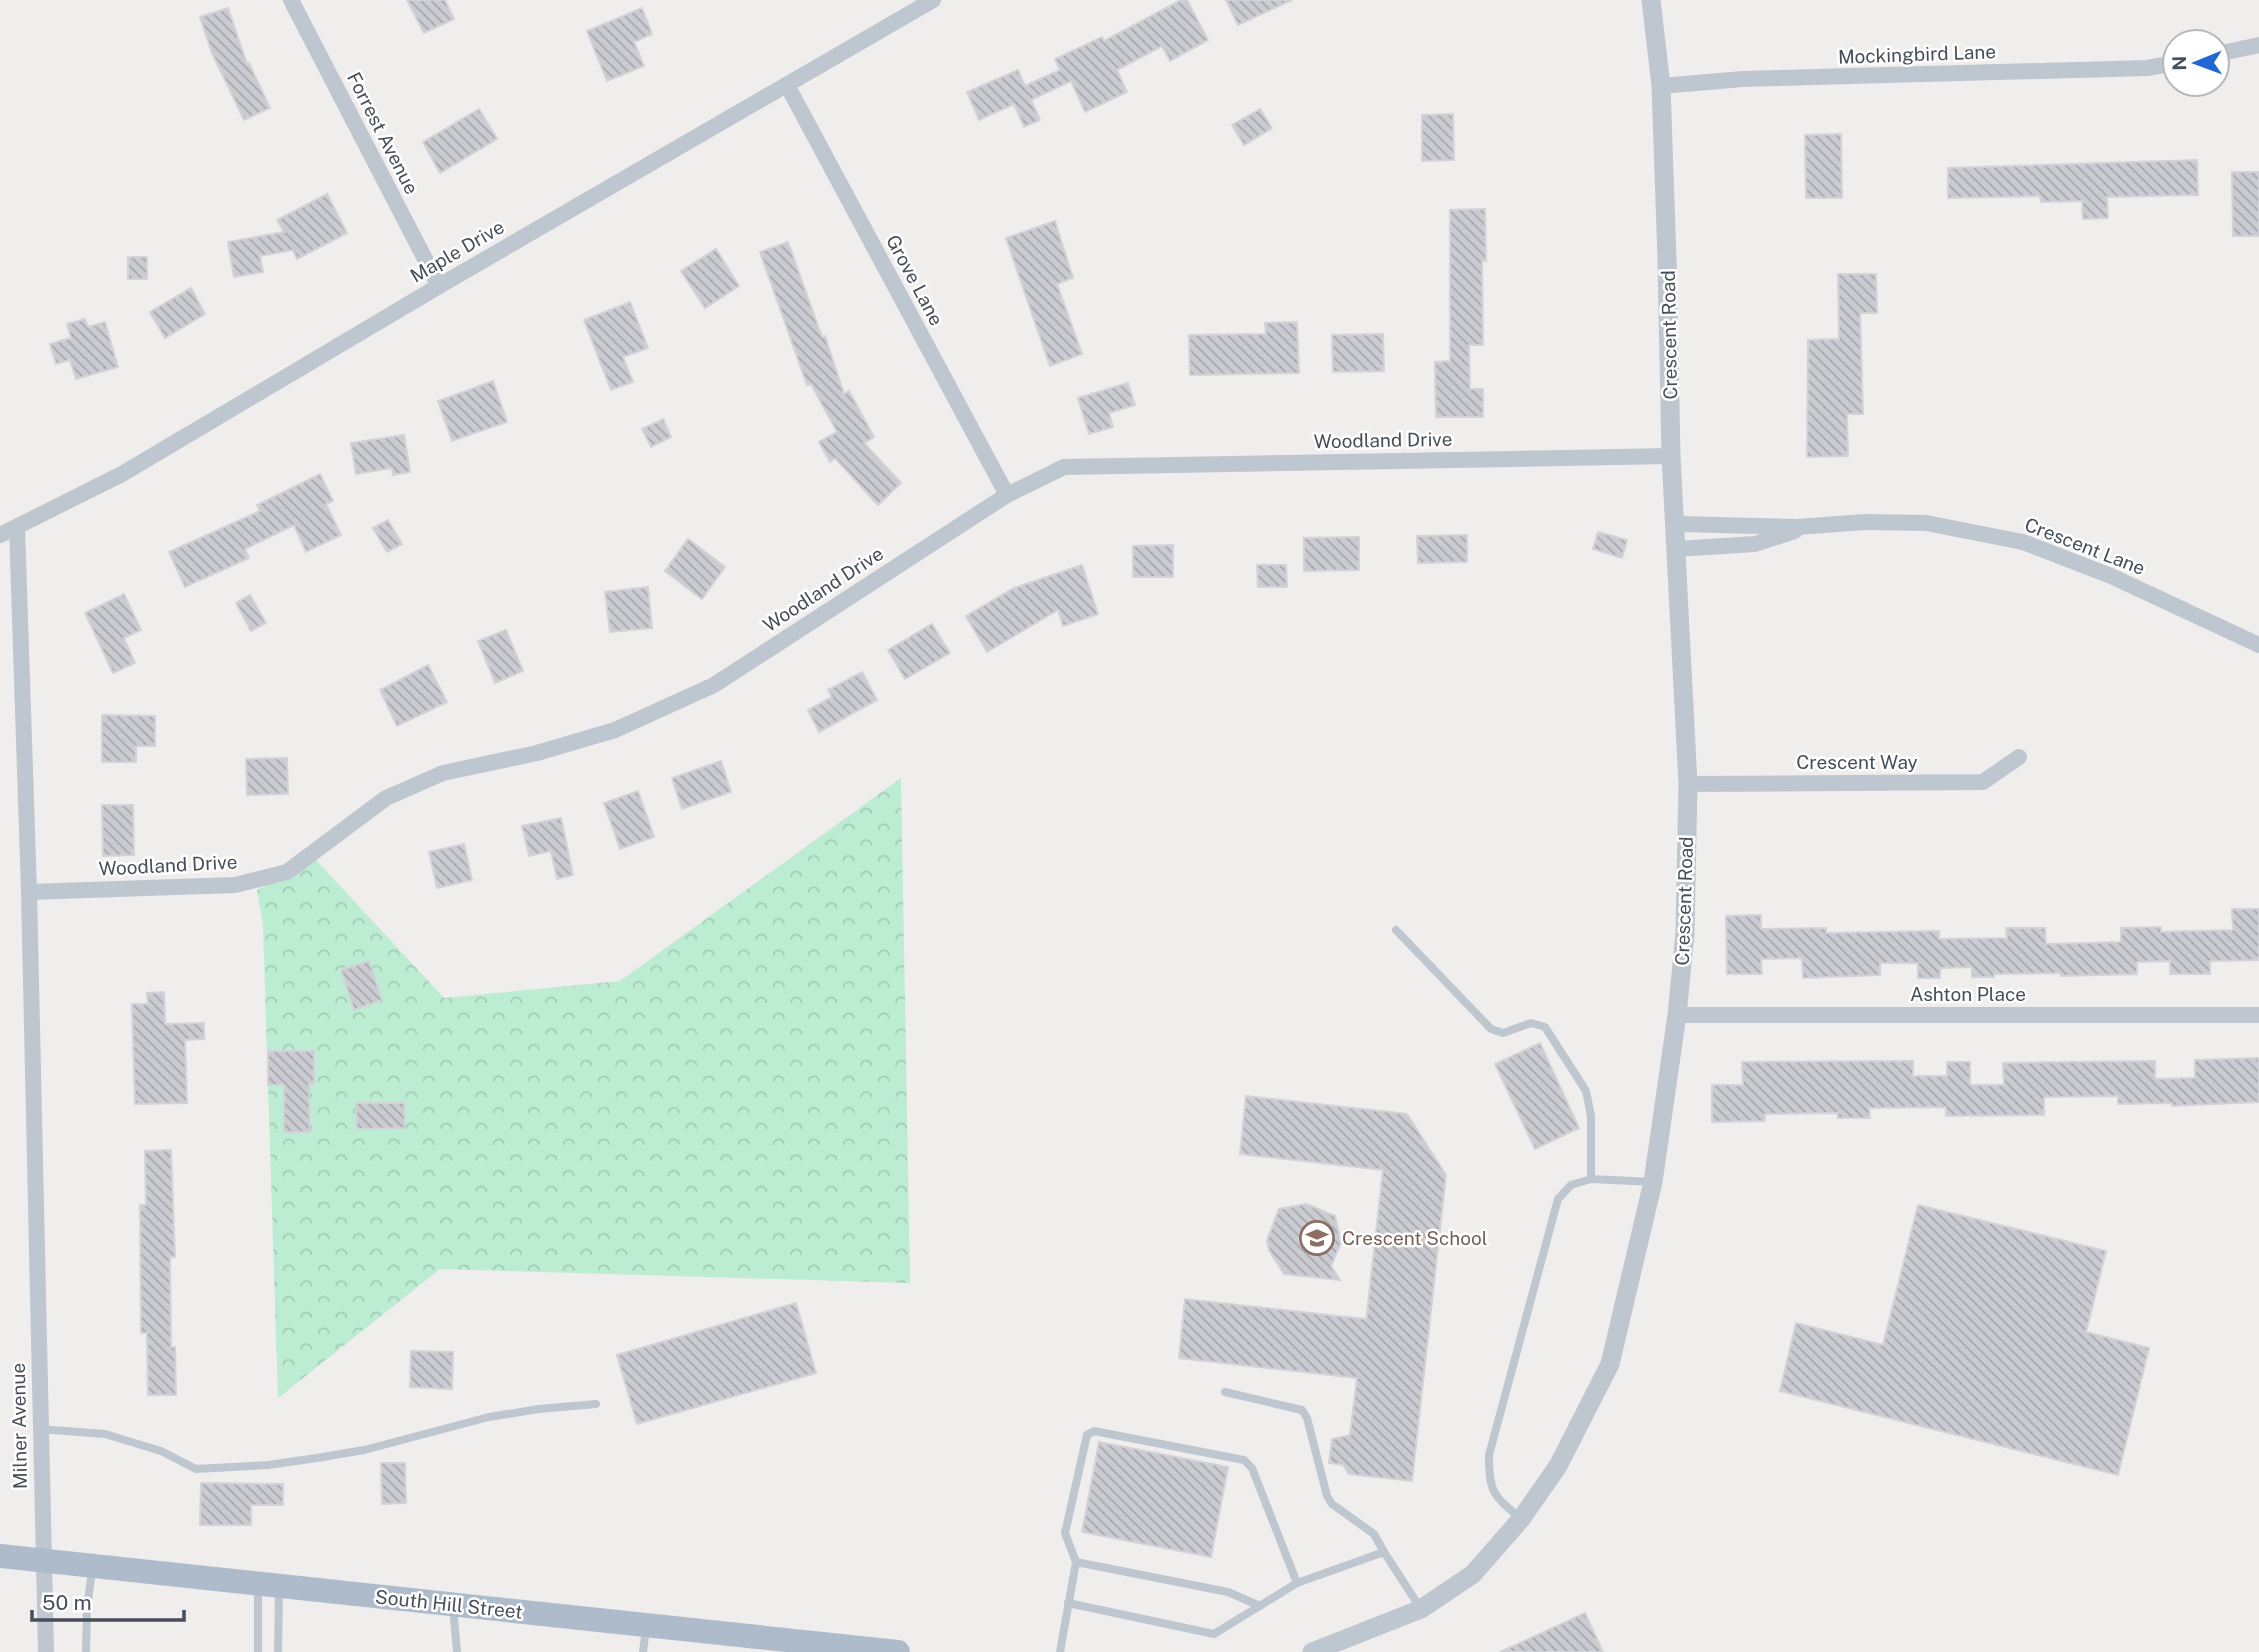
<svg xmlns="http://www.w3.org/2000/svg" width="2259" height="1652" viewBox="0 0 2259 1652" font-family="'Public Sans',sans-serif">
	<style>
		.forest { fill: url(#forest-crowns) }
		.building { fill: url(#building-back-hatch); stroke: #d1d3d8; stroke-width: 2 }
		.lines { fill: none; stroke-linecap: round; stroke-linejoin: round }
		.service { stroke: #bec7cf; stroke-width: 8 }
		.minor { stroke: #bec7cf; stroke-width: 16 }
		.tertiary { stroke: #bec7cf; stroke-width: 19 }
		.primary { stroke: #aebbcb; stroke-width: 24 }
		.labels { text-anchor: middle; dominant-baseline: central; stroke-width: 5; stroke-linejoin: round; paint-order: stroke }
		.street-label { font-size: 19px; fill: #464f59; stroke: #fff }
		.education-label { font-size: 19px; fill: #785e54; stroke: #fff; text-anchor: start }
	</style>
	<defs>
		<pattern id="forest-crowns" width="20" height="18" patternUnits="userSpaceOnUse" patternTransform="scale(1.75)"><rect width="20" height="18" fill="#bcecd1"/><path d="M2 6a3 3 0 1 1 6 0M12 15a3 3 0 1 1 6 0" fill="none" stroke="#a3ccb6"/></pattern>
		<pattern id="building-back-hatch" width="6" height="6" patternUnits="userSpaceOnUse" patternTransform="scale(1.75)"><rect width="6" height="6" fill="#caccd2"/><path d="M-1 5l2 2M0 0l6 6M5-1l2 2" fill="none" stroke="#a6a8ad"/></pattern>
	</defs>
	<rect width="100%" height="100%" fill="#f0eded"/>
	<polygon class="forest" points="901,778 910,1283 440,1269 278,1398 263,925 257,890 316,860 444,998 620,981"/>
	<g class="building">
		<polygon points="407,0 445,0 454,19 424,33"/>
		<polygon points="1181,0 1187,0 1208,40 1170,61 1162,46 1117,70 1127,92 1085,112 1071,81 1031,100 1040,120 1024,127 1014,104 979,120 967,92 1018,70 1025,86 1060,70 1055,59 1102,37 1104,41"/>
		<polygon points="1226,0 1292,0 1238,25"/>
		<polygon points="228,8 247,64 249,63 270,108 244,120 212,53 200,17"/>
		<polygon points="642,8 652,34 634,42 644,66 607,81 587,31"/>
		<polygon points="479,109 497,139 440,173 423,142"/>
		<polygon points="1260,109 1272,128 1244,145 1232,125"/>
		<polygon points="1453,114 1454,160 1422,161 1422,115"/>
		<polygon points="1841,134 1842,198 1806,198 1805,135"/>
		<polygon points="2197,160 2198,195 2107,197 2108,218 2083,219 2082,201 2041,202 2040,196 1948,198 1948,168"/>
		<polygon points="2232,172 2259,172 2259,236 2233,236"/>
		<polygon points="327,194 347,233 297,259 293,250 260,256 263,272 234,277 228,242 284,232 277,220"/>
		<polygon points="1485,209 1486,261 1482,261 1483,345 1469,345 1470,389 1483,389 1483,417 1436,417 1435,362 1450,361 1450,210"/>
		<polygon points="1055,221 1073,278 1057,284 1082,354 1050,366 1006,238"/>
		<polygon points="788,242 822,337 825,336 844,394 849,391 874,437 864,443 901,483 878,505 835,458 830,462 819,442 837,432 811,384 807,385 760,252"/>
		<polygon points="716,249 739,286 705,308 681,271"/>
		<rect x="128" y="257" width="19" height="22"/>
		<polygon points="1838,274 1876,274 1877,313 1860,313 1863,414 1847,414 1848,456 1807,457 1808,340 1839,339"/>
		<polygon points="191,288 205,314 165,338 150,312"/>
		<polygon points="630,302 648,348 623,357 633,382 611,390 584,320"/>
		<polygon points="85,319 88,327 105,322 118,367 76,379 70,360 56,364 50,344 71,338 67,324"/>
		<polygon points="1297,322 1299,373 1190,375 1189,335 1266,334 1265,323"/>
		<polygon points="1383,334 1384,371 1333,372 1332,335"/>
		<polygon points="493,381 507,422 452,441 438,401"/>
		<polygon points="1128,383 1135,405 1109,413 1113,427 1089,434 1078,398"/>
		<polygon points="663,419 671,437 651,447 642,429"/>
		<polygon points="404,435 410,472 393,475 392,468 356,474 351,443"/>
		<polygon points="320,474 333,501 326,504 341,535 306,552 294,525 245,549 249,558 185,587 169,552 260,511 257,505"/>
		<polygon points="388,520 402,544 387,552 373,528"/>
		<polygon points="1598,532 1627,540 1622,558 1593,549"/>
		<polygon points="1467,535 1467,562 1418,563 1417,536"/>
		<polygon points="1359,537 1359,570 1304,571 1304,538"/>
		<polygon points="688,539 725,567 702,599 665,571"/>
		<polygon points="1173,545 1173,577 1133,577 1133,546"/>
		<polygon points="1082,565 1098,614 1063,626 1058,610 987,652 966,616 1014,588"/>
		<polygon points="1257,565 1286,565 1287,587 1258,587"/>
		<polygon points="648,587 652,628 610,632 605,592"/>
		<polygon points="124,594 141,630 124,638 135,663 113,673 85,613"/>
		<polygon points="250,595 266,623 251,631 236,603"/>
		<polygon points="932,624 950,653 905,679 888,650"/>
		<polygon points="506,630 523,671 495,683 478,641"/>
		<polygon points="428,665 447,702 397,726 380,690"/>
		<polygon points="862,672 877,700 819,732 808,710 832,697 828,690"/>
		<polygon points="102,715 155,716 155,746 136,746 136,762 102,762"/>
		<polygon points="287,758 288,794 247,795 246,759"/>
		<polygon points="721,761 731,792 682,809 672,778"/>
		<polygon points="638,791 654,837 620,849 604,803"/>
		<polygon points="102,805 133,805 134,855 103,856"/>
		<polygon points="561,818 573,875 557,879 551,851 529,856 522,826"/>
		<polygon points="464,844 472,880 437,888 429,852"/>
		<polygon points="2232,909 2259,909 2259,960 2210,961 2210,974 2170,974 2170,961 2137,962 2137,974 2061,976 2060,973 1994,974 1994,977 1972,977 1972,967 1940,968 1940,978 1918,978 1918,963 1880,963 1880,975 1803,978 1802,958 1761,959 1762,974 1727,974 1726,916 1761,915 1761,929 1826,928 1826,933 1939,931 1939,939 2007,938 2006,928 2045,928 2046,944 2121,942 2121,928 2161,927 2161,932 2233,930"/>
		<polygon points="369,961 382,1000 354,1010 341,970"/>
		<polygon points="164,992 165,1024 204,1023 204,1039 185,1040 187,1103 135,1104 132,1004 148,1004 147,993"/>
		<polygon points="1540,1043 1579,1128 1535,1149 1495,1064"/>
		<polygon points="268,1051 314,1051 314,1084 309,1084 310,1132 284,1132 284,1085 268,1085"/>
		<polygon points="2259,1058 2259,1102 2172,1106 2172,1103 2118,1104 2118,1096 2044,1097 2044,1115 1946,1116 1946,1107 1869,1108 1870,1118 1838,1118 1838,1113 1765,1114 1765,1121 1712,1122 1712,1085 1743,1085 1742,1062 1913,1061 1913,1076 1947,1076 1947,1062 1970,1062 1970,1085 2004,1085 2003,1063 2155,1061 2155,1079 2195,1078 2195,1060"/>
		<polygon points="1246,1096 1407,1114 1446,1175 1412,1481 1349,1474 1343,1465 1329,1463 1332,1439 1350,1435 1357,1378 1179,1358 1185,1299 1365,1319 1366,1322 1383,1170 1240,1154"/>
		<polygon points="356,1103 404,1103 405,1128 357,1129"/>
		<polygon points="171,1150 175,1257 170,1257 171,1347 175,1347 176,1395 148,1395 147,1333 141,1333 140,1205 146,1205 145,1151"/>
		<polygon points="1306,1204 1335,1216 1341,1243 1331,1266 1340,1280 1284,1274 1269,1250 1267,1240 1279,1209"/>
		<polygon points="1918,1205 2106,1251 2086,1332 2149,1348 2118,1475 1780,1391 1796,1323 1883,1345"/>
		<polygon points="796,1303 816,1373 637,1424 617,1355"/>
		<polygon points="411,1351 453,1352 452,1389 410,1387"/>
		<polygon points="1099,1442 1228,1467 1211,1557 1082,1532"/>
		<polygon points="381,1463 405,1463 406,1503 382,1504"/>
		<polygon points="201,1483 283,1484 283,1505 251,1505 251,1525 200,1525"/>
		<polygon points="1585,1613 1603,1652 1500,1652"/>
	</g>
	<g class="lines">
		<g class="service">
			<polyline points="1396,930 1491,1029 1503,1033 1531,1023 1545,1027 1586,1091 1591,1116 1591,1179"/>
			<polyline points="1225,1392 1302,1410 1307,1418 1327,1496 1332,1504 1374,1534 1384,1552"/>
			<polyline points="40,1429 105,1434 161,1451 196,1469 268,1465 317,1458 364,1450 489,1417 539,1409 596,1404"/>
			<path d="M 1521,1519 C 1493,1495 1489,1493 1489,1455 L 1558,1199 L 1571,1185 L 1591,1179 L 1653,1182"/>
			<polyline points="1076,1562 1228,1592 1260,1606"/>
			<polyline points="1297,1583 1384,1552 1421,1609"/>
			<polyline points="453,1606 457,1652"/>
			<polyline points="86,1652 87,1609 92,1570"/>
			<polyline points="258,1652 258,1585"/>
			<polyline points="278,1652 279,1590"/>
			<polyline points="643,1652 646,1628"/>
			<polyline points="1060,1652 1076,1562 1065,1533 1087,1435 1094,1431 1244,1460 1252,1468 1297,1583 1214,1634 1068,1603"/>
		</g>
		<g class="minor">
			<polyline points="291,0 439,286"/>
			<polyline points="2217,54 2259,45"/>
			<polyline points="787,85 1007,495"/>
			<polyline points="1661,86 1743,79 2147,68 2175,63"/>
			<polyline points="1676,524 1797,527 1865,522 1926,523 2023,542 2111,576 2259,645"/>
			<polyline points="17,527 29,892 46,1652"/>
			<polyline points="0,535 122,474 439,286 933,0"/>
			<polyline points="1677,549 1755,544 1795,531"/>
			<polyline points="1688,784 1983,782 2019,757"/>
			<polyline points="29,892 235,885 287,872 386,798 443,773 537,753 615,730 714,685 1007,495 1064,467 1671,456"/>
			<polyline points="1677,1015 2259,1015"/>
		</g>
		<polyline class="tertiary" points="1312,1652 1421,1609 1473,1574 1521,1519 1558,1466 1610,1364 1653,1182 1677,1015 1685,933 1688,784 1671,456 1667,259 1661,86 1651,0"/>
		<polyline class="primary" points="0,1556 898,1652"/>
	</g>
	<defs>
		<g id="school-ring" transform="scale(1.75)"><circle r="9.5" fill="#fff" stroke="#8d6e63" stroke-width="1.5"/><path d="M0-5L7-2L0 1L-7-2ZM-4 1L0 2.5L4 1V4Q0 6-4 4Z" fill="#8d6e63"/></g>
	</defs>
	<g fill-rule="evenodd">
		<use href="#school-ring" x="1317" y="1238"/>
	</g>
	<g class="labels">
		<g class="street-label">
			<text transform="translate(1917 54) rotate(-2)">Mockingbird Lane</text>
			<text transform="translate(383 133) rotate(63)">Forrest Avenue</text>
			<text transform="translate(457 251) rotate(-30)">Maple Drive</text>
			<text transform="translate(915 280) rotate(62)">Grove Lane</text>
			<text transform="translate(1669 335) rotate(-91)">Crescent Road</text>
			<text transform="translate(1383 440) rotate(-1)">Woodland Drive</text>
			<text transform="translate(2085 546) rotate(21)">Crescent Lane</text>
			<text transform="translate(823 589) rotate(-33)">Woodland Drive</text>
			<text x="1857" y="762">Crescent Way</text>
			<text transform="translate(168 865) rotate(-3)">Woodland Drive</text>
			<text transform="translate(1684 901) rotate(-88)">Crescent Road</text>
			<text x="1968" y="994">Ashton Place</text>
			<text transform="translate(19 1426) rotate(-91)">Milner Avenue</text>
			<text transform="translate(449 1604) rotate(6)">South Hill Street</text>
		</g>
		<g class="education-label">
			<text x="1342" y="1238">Crescent School</text>
		</g>
	</g>
	<g transform="translate(2196 63) rotate(269)"><circle r="33" fill="#ffffff" stroke="#b5b9bd" stroke-width="2"/>
	<path d="M0-5L12 26L0 18L-12 26Z" fill="#2166d6"/>
	<text y="-10" font-size="19" font-weight="bold" text-anchor="middle" fill="#464f59">N</text>
	</g>
	<path d="M32 1610v10h152v-10" fill="none" stroke="#464f59" stroke-width="3.5"/>
	<text x="42" y="1610" font-size="21" fill="#464f59" stroke="#ffffff" stroke-width="5" paint-order="stroke">50 m</text>
</svg>
